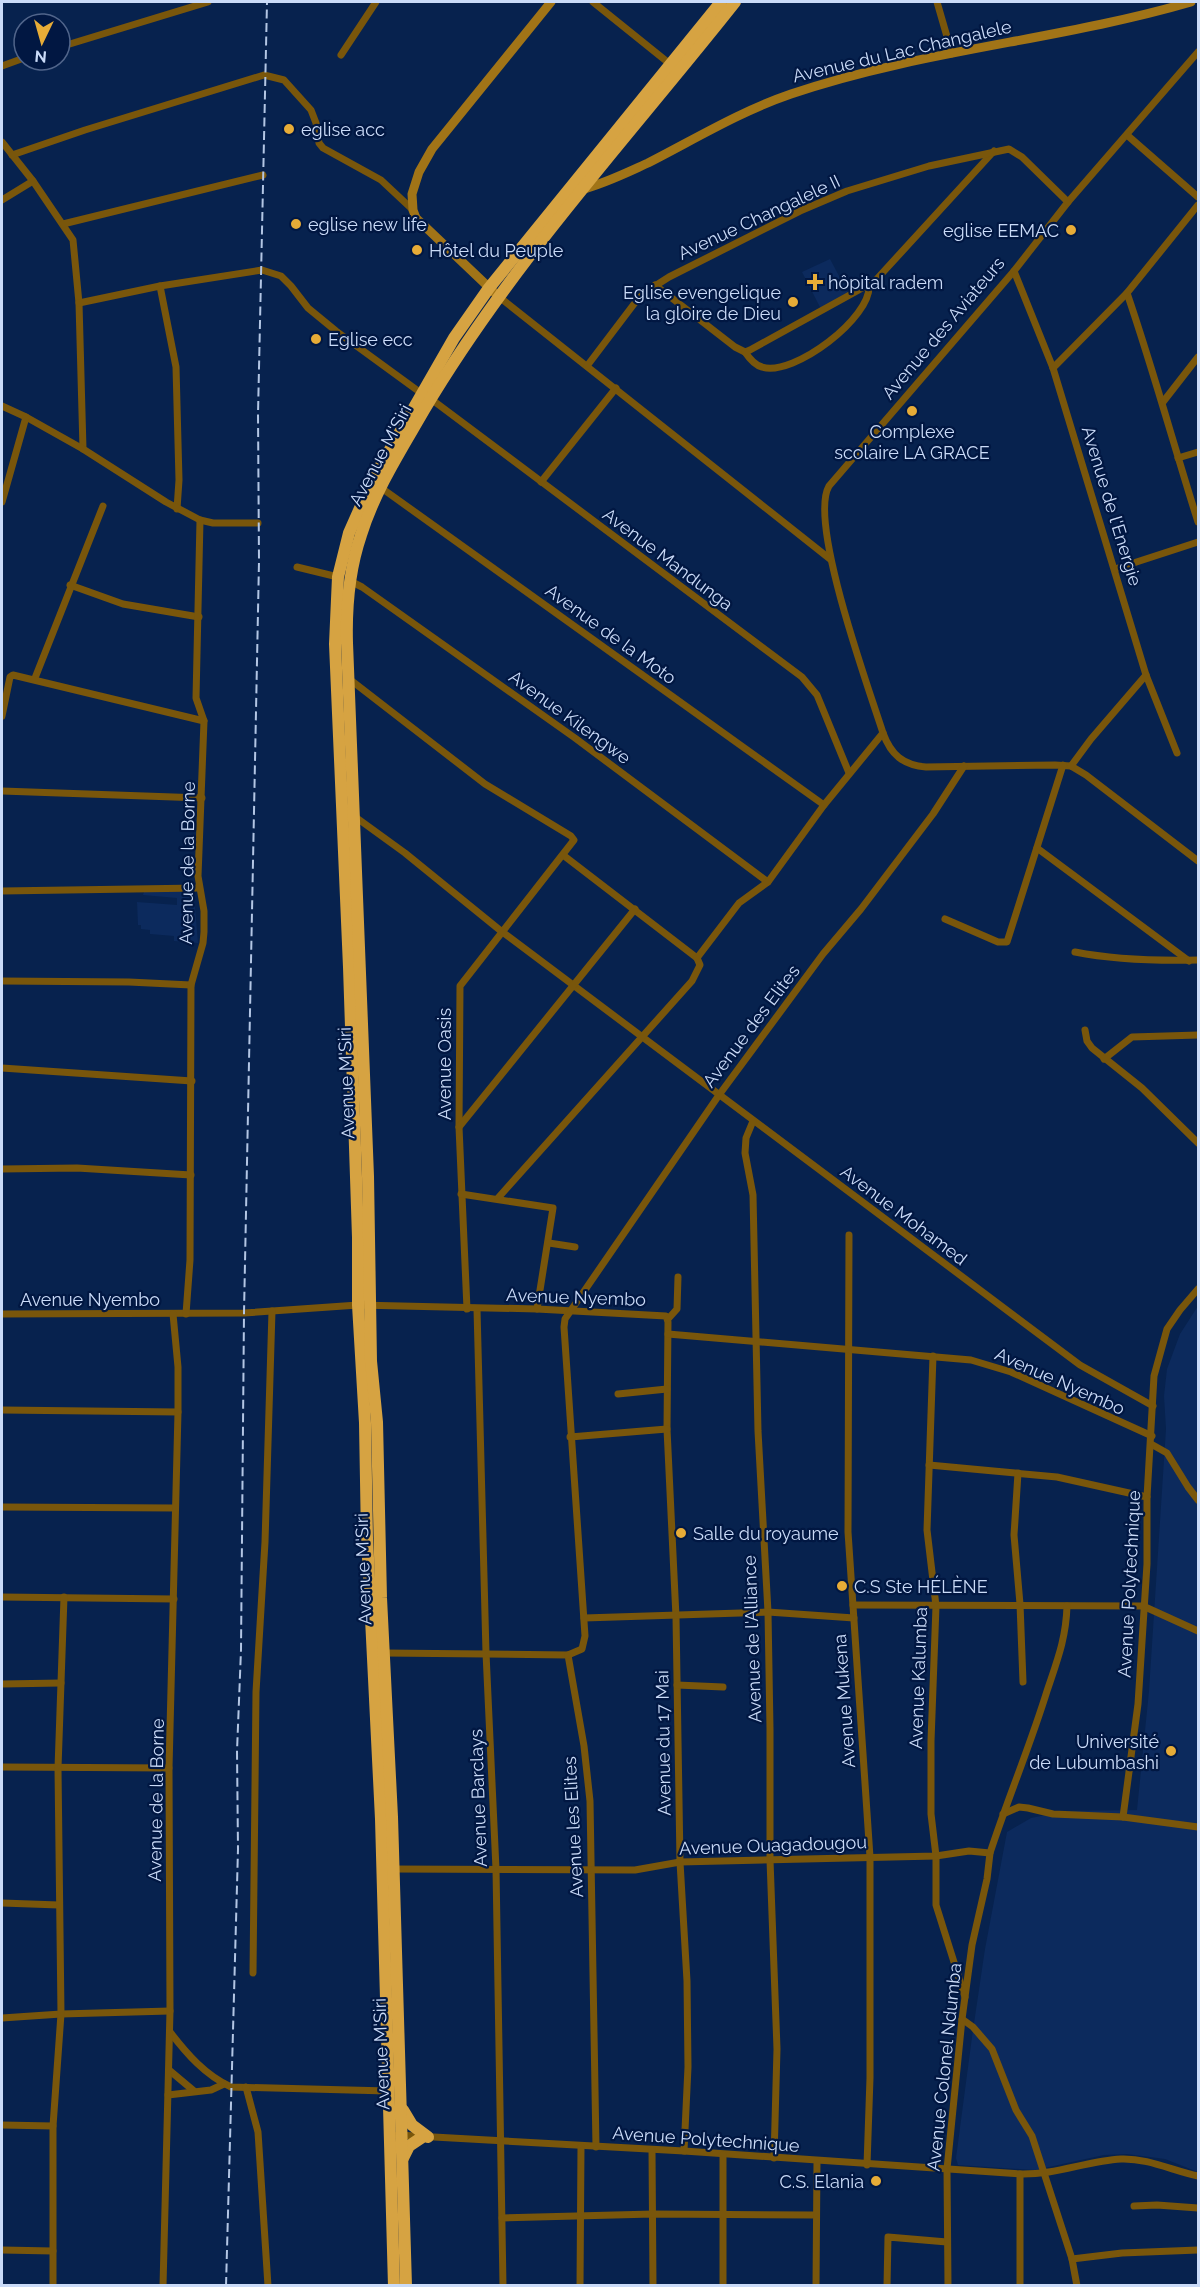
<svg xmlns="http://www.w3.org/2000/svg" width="1200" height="2287" viewBox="0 0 1200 2287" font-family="Raleway,sans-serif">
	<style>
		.built { fill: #0c2a5d }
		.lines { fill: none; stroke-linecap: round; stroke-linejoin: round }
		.street { stroke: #79560b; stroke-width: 7 }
		.secondary { stroke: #a17417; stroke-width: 9 }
		.highway { stroke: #d6a342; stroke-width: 12 }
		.rail { stroke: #b3c6e4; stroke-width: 2; stroke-dasharray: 9 4.5; stroke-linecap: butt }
		.poi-dot { fill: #e7ac37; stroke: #011742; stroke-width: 2 }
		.labels { text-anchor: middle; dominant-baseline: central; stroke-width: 4.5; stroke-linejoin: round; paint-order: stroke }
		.street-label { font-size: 18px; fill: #cadbf8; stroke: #011742 }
		.poi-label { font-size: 18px; fill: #cadbf8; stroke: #011742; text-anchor: start }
	</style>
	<rect width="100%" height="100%" fill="#07224e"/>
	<g class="built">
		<polygon points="830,259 848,293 821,309 802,272"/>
		<polygon points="180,890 194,895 198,943 174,941 174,936 150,934 150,930 141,929 141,925 138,925 137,902 177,905 177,898 143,895 144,892"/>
		<polygon points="1198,1306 1198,2172 1165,2159 1127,2154 1104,2155 1035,2170 958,2165 956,2158 972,2037 985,1949 1007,1832 1031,1818 1065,1811 1137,1810 1149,1691 1166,1429 1164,1396 1167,1369 1180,1334"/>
	</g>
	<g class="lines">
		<g class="street">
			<polyline points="593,2 670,64"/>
			<polyline points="937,2 952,54"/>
			<polyline points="60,47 208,2"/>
			<path d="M 1198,52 L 1068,202 L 1014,271 L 829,486 C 808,522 869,689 883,733 C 891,755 903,765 926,767 L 1055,765 L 1071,766 L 1086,775 L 1198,861"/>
			<polyline points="341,55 376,2"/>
			<polyline points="2,66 24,58"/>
			<polyline points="1127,135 1198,197"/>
			<polyline points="2,142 33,181 73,240 79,303 83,449"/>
			<polyline points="12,155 85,130 264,75 284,80 311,110 316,123 319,143 323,148 381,180 413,210"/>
			<polyline points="2,200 33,181"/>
			<polyline points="63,224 263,175"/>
			<polyline points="1014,271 1053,368 1146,675 1177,753"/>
			<polyline points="655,285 735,347 745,352 750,350 875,281 994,151"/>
			<polyline points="160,286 176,367 179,480 177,509"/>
			<path d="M 1127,293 C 1153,369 1174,446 1198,522"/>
			<polyline points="498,296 830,559"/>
			<polyline points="79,303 160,286 262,270 281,276 291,286 308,308 336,331 421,393"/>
			<path d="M 745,352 C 749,358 754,365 762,367 C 794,377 872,317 869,285"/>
			<polyline points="587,366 634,304 644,293 669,277 800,211 847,191 929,166 1009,149 1022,157 1068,202"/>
			<polyline points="1053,368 1127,293 1198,205"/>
			<polyline points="431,399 802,677 817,695 849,773"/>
			<polyline points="1163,402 1198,357"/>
			<polyline points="2,406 26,417 83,449 166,502 200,520 213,523 258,523"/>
			<polyline points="1178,458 1198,452"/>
			<polyline points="541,482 616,388"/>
			<polyline points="380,487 824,805"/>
			<polyline points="2,502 26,417"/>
			<polyline points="297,567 338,577"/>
			<polyline points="1115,569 1198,542"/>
			<polyline points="350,581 362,587 575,738 768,882"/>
			<polyline points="70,585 123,604 199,617"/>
			<polyline points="35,678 103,506"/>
			<polyline points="348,678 485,784 571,836 574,840 460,986 459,1127 467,1309"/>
			<polyline points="2,716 10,677 13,675 204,721"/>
			<polyline points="1071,766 1091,739 1146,675"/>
			<polyline points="2,791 202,798"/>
			<polyline points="354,816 405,853 501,931 1080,1365 1153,1406"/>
			<polyline points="1037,848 1189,961"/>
			<polyline points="563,855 697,958"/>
			<polyline points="2,891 199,888"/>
			<polyline points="945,919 998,942 1007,942 1063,765"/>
			<path d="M 1075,952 C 1116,960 1156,961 1198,960"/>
			<polyline points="2,981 129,982 191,985"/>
			<polyline points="1085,1030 1087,1041 1092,1048 1142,1088 1198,1143"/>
			<polyline points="1104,1059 1132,1037 1198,1035"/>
			<polyline points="2,1068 192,1081"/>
			<polyline points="753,1121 746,1138 745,1153 753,1195 758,1431 768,1612 770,1729 770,1860 777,2049 774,2158"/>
			<polyline points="459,1127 635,909"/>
			<polyline points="2,1169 77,1168 191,1175"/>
			<polyline points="461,1194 553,1208 537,1309"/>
			<polyline points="498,1198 692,981 700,965 697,958 739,903 768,882 824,805 883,733"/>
			<polyline points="849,1235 848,1532 870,1857 870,2078 867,2165"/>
			<polyline points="549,1243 575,1247"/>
			<polyline points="477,1309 486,1653 496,1869 503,2286"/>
			<polyline points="2,1314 244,1313 358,1305 537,1309 666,1316 668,1322 667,1429 676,1617 680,1862 687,1981 688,2067 684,2151"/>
			<polyline points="186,1314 190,1260 191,985 203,943 204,932 204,911 198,876 204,721 196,698 200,520"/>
			<polyline points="668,1319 677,1309 678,1277"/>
			<polyline points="668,1334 971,1360 1011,1372 1152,1436"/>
			<polyline points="933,1356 927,1530 936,1606 931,1741 931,1814 936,1856 936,1905 965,1997"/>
			<polyline points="618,1394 667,1389"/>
			<polyline points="2,1410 178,1412"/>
			<polyline points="570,1437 667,1429"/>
			<polyline points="1151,1444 1167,1453 1188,1487 1198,1500"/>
			<polyline points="929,1465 1057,1477 1147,1497"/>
			<polyline points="1018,1473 1014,1535 1020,1604 1023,1682"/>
			<polyline points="2,1507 175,1508"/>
			<polyline points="2,1597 174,1599"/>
			<polyline points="853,1605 1143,1606 1198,1631"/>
			<polyline points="584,1618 768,1612 854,1618"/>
			<polyline points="385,1653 568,1655 584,1746 590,1801 596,2147"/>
			<polyline points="568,1655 582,1649 585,1636 564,1327 565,1319 719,1095 823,954 861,909 933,814 964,766"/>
			<polyline points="2,1684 61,1683"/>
			<polyline points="677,1685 723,1687"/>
			<polyline points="2,1767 169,1768"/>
			<polyline points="1003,1814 1019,1807 1028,1808 1053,1814 1123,1817 1198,1827"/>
			<polyline points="1123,1817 1138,1704 1147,1564 1147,1497 1154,1376 1167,1329 1180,1310 1198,1289"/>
			<path d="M 393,1869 L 635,1870 L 680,1862 L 936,1856 L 969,1851 L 990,1853 C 1008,1798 1030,1746 1047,1691 C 1057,1661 1066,1639 1067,1606"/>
			<polyline points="2,1903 59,1905"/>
			<polyline points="253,1973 256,1692 265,1542 272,1311"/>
			<polyline points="2,2018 61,2014 170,2011"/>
			<polyline points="962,2019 973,2027 992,2049 1016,2110 1032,2136 1072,2259 1077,2286"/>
			<path d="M 170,2032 C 187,2054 205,2075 231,2087 L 388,2091"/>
			<polyline points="169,2070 194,2091"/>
			<polyline points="246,2087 258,2132 268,2286"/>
			<polyline points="168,2095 211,2090 224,2084"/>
			<polyline points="2,2125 53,2126"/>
			<path d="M 398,2135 L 684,2151 L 1020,2174 C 1055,2175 1087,2161 1121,2159 C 1148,2158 1173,2171 1198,2176"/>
			<polyline points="652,2150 653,2286"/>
			<polyline points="723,2155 723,2286"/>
			<polyline points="1134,2206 1157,2205 1198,2208"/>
			<polyline points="502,2218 653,2214 815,2215"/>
			<polyline points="2,2250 53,2251"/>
			<polyline points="1072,2259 1122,2253 1198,2250"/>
			<polyline points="53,2286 53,2126 61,2014 58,1768 64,1597"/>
			<polyline points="163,2286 170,2011 169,1768 178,1412 178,1367 173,1314"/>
			<polyline points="580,2286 581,2147"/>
			<polyline points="816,2286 817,2162"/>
			<polyline points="887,2286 888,2237 947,2242"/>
			<polyline points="948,2286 947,2169 962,2019 972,1945 987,1879 990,1853"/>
			<polyline points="1020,2286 1020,2174"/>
		</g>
		<g class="secondary">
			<path d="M 580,190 C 604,184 626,173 648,163 C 695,139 741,111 791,94 C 920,50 1061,40 1191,2"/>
			<polyline points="498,296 416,218 413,210 412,194 419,172 432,149 551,2"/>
		</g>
		<g class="highway">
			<polyline points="403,2110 412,2125 428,2137"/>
			<polyline points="403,2158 409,2146 424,2136"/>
			<polyline points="394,2286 381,1819 367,1538 365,1423 358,1305 358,1237 349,967 335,644 338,577 349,533 372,481 454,338 489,288 721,2"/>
			<path d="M 406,2286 L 392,1817 L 381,1598 L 377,1422 L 371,1361 L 368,1176 L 347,643 C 346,606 349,570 361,535 C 375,490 401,450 424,410 C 512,262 629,136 735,2"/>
		</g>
		<polyline class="rail" points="226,2286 238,1849 237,1751 241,1650 244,1313 259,561 258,414 267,2"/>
	</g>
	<g class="poi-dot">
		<circle cx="289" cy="129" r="6"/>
		<circle cx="296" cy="224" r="6"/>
		<circle cx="1071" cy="230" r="6"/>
		<circle cx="417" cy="250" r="6"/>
		<path d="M812 273h6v6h6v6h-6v6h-6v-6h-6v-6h6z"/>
		<circle cx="793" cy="302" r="6"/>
		<circle cx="316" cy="339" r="6"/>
		<circle cx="912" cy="411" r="6"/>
		<circle cx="681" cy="1533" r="6"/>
		<circle cx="842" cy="1586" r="6"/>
		<circle cx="1171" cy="1751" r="6"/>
		<circle cx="876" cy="2181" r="6"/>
	</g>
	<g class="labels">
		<g class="street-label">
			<text transform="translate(902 51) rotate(-13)">Avenue du Lac Changalele</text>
			<text transform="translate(759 217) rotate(-25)">Avenue Changalele II</text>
			<text transform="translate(943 328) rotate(-50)">Avenue des Aviateurs</text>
			<text transform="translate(380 455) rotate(-62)">Avenue M'Siri</text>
			<text transform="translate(1112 506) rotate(73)">Avenue de l'Energie</text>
			<text transform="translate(668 559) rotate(37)">Avenue Mandunga</text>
			<text transform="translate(611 634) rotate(36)">Avenue de la Moto</text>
			<text transform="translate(570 717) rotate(36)">Avenue Kilengwe</text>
			<text transform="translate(187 863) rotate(-89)">Avenue de la Borne</text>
			<text transform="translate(751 1026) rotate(-53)">Avenue des Elites</text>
			<text transform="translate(444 1064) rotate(-90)">Avenue Oasis</text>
			<text transform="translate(346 1083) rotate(-92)">Avenue M'Siri</text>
			<text transform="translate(904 1215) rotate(37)">Avenue Mohamed</text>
			<text transform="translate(576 1297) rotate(2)">Avenue Nyembo</text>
			<text x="90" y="1299">Avenue Nyembo</text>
			<text transform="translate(1060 1381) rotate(24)">Avenue Nyembo</text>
			<text transform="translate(363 1569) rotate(-92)">Avenue M'Siri</text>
			<text transform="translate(1129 1584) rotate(-87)">Avenue Polytechnique</text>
			<text transform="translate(752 1639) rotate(-92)">Avenue de l'Alliance</text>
			<text transform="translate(918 1678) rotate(-88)">Avenue Kalumba</text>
			<text transform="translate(844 1701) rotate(-94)">Avenue Mukena</text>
			<text transform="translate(663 1743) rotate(-91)">Avenue du 17 Mai</text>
			<text transform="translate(478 1798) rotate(-92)">Avenue Barclays</text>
			<text transform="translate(156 1800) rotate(-89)">Avenue de la Borne</text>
			<text transform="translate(573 1827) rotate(-93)">Avenue les Elites</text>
			<text transform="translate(773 1845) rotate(-2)">Avenue Ouagadougou</text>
			<text transform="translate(381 2054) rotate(-92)">Avenue M'Siri</text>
			<text transform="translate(944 2067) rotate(-84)">Avenue Colonel Ndumba</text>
			<text transform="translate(706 2139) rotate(4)">Avenue Polytechnique</text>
		</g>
		<g class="poi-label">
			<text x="301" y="129">eglise acc</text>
			<text x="308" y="224">eglise new life</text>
			<text x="1059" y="230" text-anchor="end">eglise EEMAC</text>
			<text x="429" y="250">Hôtel du Peuple</text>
			<text x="828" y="282">hôpital radem</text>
			<text x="781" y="292" text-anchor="end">Eglise evengelique<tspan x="781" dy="21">la gloire de Dieu</tspan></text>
			<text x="328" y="339">Eglise ecc</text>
			<text x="912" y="431" text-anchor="middle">Complexe<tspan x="912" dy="21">scolaire LA GRACE</tspan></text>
			<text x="693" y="1533">Salle du royaume</text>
			<text x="854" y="1586">C.S Ste HÉLÈNE</text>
			<text x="1159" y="1741" text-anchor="end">Université<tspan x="1159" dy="21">de Lubumbashi</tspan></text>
			<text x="864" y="2181" text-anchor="end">C.S. Elania</text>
		</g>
	</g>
	<rect width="1200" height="2287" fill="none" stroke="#cadbf8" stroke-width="6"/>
	<g transform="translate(42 42) rotate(185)"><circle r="28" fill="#011742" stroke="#51658b" stroke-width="1.5"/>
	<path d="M0-4.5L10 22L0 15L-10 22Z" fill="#e7ac37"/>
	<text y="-9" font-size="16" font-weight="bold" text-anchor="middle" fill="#cadbf8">N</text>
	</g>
</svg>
